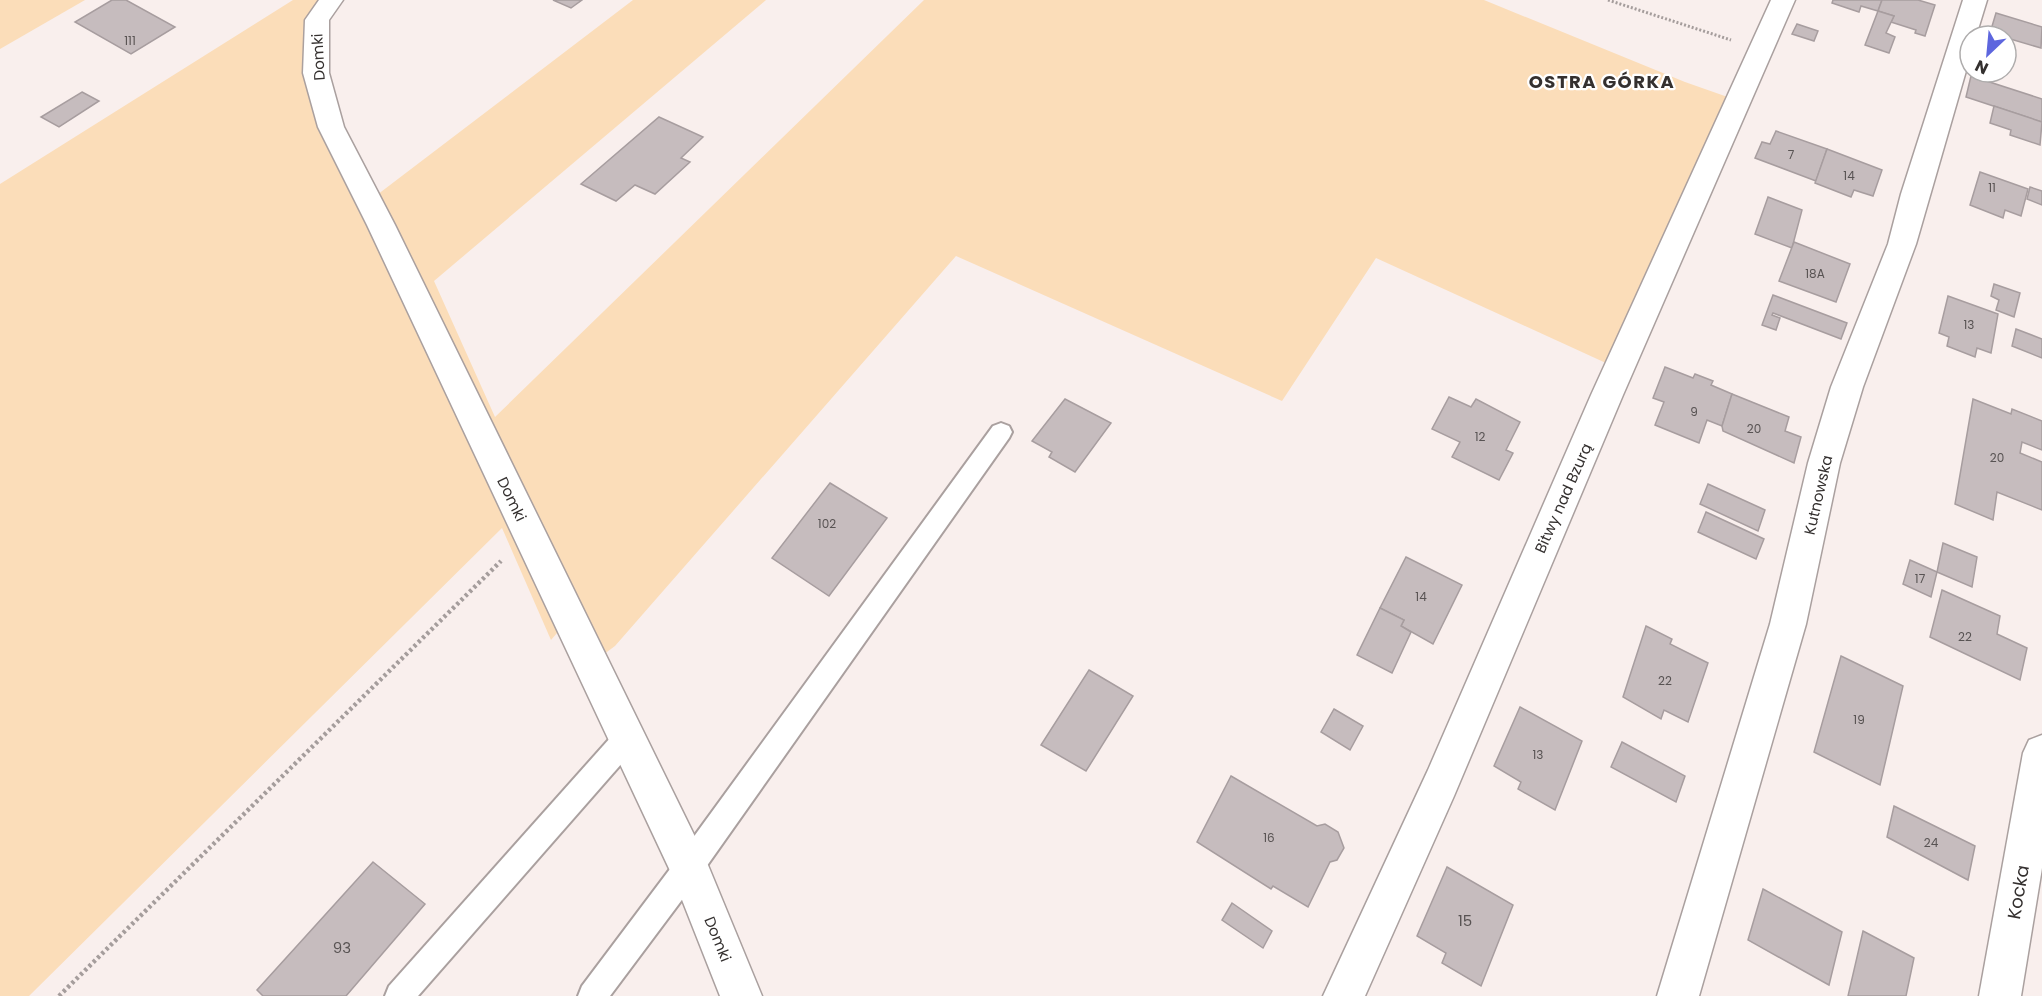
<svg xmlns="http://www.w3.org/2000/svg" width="2042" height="996" viewBox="0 0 2042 996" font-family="Poppins,sans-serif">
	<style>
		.green { fill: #fbddb9 }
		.building { fill: #c6bcbe; stroke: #a79d9f; stroke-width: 1.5 }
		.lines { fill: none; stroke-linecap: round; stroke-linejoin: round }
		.lane-casing { stroke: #aaa09f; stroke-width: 4 }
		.street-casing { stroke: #aaa09f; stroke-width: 3 }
		.path-far1 { stroke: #a59d9c; stroke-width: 3; stroke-dasharray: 2 2; stroke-linecap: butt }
		.path { stroke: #a59d9c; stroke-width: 4.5; stroke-dasharray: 3 3; stroke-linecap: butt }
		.lane { fill: #fff; fill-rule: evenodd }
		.street { fill: #fff; fill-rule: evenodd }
		.labels { text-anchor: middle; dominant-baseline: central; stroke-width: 4.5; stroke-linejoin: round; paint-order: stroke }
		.number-label { font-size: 12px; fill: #585353 }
		.street-label { font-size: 15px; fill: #34302f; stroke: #fff }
		.near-number-label { font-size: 15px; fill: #585353 }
		.far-district-label { font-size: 18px; font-weight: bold; letter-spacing: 1.5px; fill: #34302f; stroke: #fff }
		.near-street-label { font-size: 18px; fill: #34302f; stroke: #fff }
	</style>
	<rect width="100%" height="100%" fill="#f9efed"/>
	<g class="green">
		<polygon points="0,0 85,0 0,49"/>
		<polygon points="293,0 331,0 316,73 369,201 633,0 766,0 434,281 495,417 924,0 1484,0 1685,82 1739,101 1619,369 1376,258 1282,401 956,256 615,646 592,663 570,618 551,640 502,528 29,996 0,996 0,184"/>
	</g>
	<g class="building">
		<polygon points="112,0 126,0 175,27 131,54 75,22"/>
		<polygon points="553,0 582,0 571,8"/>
		<polygon points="1833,0 1882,0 1878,11 1861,6 1859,12 1832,3"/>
		<polygon points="1882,0 1918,0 1935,5 1925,36 1915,33 1916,30 1891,22 1894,16 1878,11"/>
		<polygon points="1878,11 1894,16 1886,33 1895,37 1889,53 1865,45"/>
		<polygon points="1996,13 2042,27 2041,48 1990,33"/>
		<polygon points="1797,24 1818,31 1814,41 1792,34"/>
		<polygon points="1971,76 2042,99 2042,122 1966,97"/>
		<polygon points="82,92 99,101 59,127 41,117"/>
		<polygon points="1994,106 2042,122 2040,145 2010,135 2011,130 1990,123"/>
		<polygon points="659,117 703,137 681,158 690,162 655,194 635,185 616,201 581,184"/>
		<polygon points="1776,131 1827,149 1816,181 1755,158 1762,142 1770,144"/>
		<polygon points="1827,149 1882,170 1873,196 1854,190 1851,197 1815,183"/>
		<polygon points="1980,172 2028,189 2021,216 2005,210 2003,218 1970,205"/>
		<polygon points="2030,187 2042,191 2042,205 2027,199"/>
		<polygon points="1768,197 1802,210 1792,248 1755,234"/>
		<polygon points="1794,242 1850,264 1836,302 1779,281"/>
		<polygon points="1994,284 2020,293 2014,317 1996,310 1999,300 1991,296"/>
		<polygon points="1773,295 1847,323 1841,339 1773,313 1772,315 1780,318 1776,330 1762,325"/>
		<polygon points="1948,296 1998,314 1991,353 1977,348 1975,357 1947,346 1949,337 1939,333"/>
		<polygon points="2016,329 2042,339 2042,358 2012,346"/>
		<polygon points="1665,367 1693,378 1695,374 1713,381 1711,385 1732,394 1722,426 1707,420 1699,443 1655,425 1664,402 1653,398"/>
		<polygon points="1732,394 1789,417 1785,431 1801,437 1794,463 1723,431 1722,426"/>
		<polygon points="1449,397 1471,407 1476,399 1520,422 1506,450 1513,453 1499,480 1452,457 1460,442 1432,429"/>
		<polygon points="1065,399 1111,423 1075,472 1049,457 1052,452 1032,441"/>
		<polygon points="1973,399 2011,414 2012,409 2042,421 2042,450 2022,442 2020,453 2042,462 2042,510 1997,492 1993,520 1955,504"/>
		<polygon points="830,483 887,518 829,596 772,558"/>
		<polygon points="1708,484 1765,510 1758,531 1700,504"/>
		<polygon points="1706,512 1764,539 1756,559 1698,532"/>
		<polygon points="1943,543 1977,557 1972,587 1937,572"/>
		<polygon points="1406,557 1462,585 1433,644 1401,626 1404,620 1380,608"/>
		<polygon points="1910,560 1937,572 1931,597 1903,584"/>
		<polygon points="1942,590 2000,616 1997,634 2027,648 2020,680 1930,637"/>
		<polygon points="1380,608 1404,620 1401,626 1411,632 1392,673 1357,655"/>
		<polygon points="1646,626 1672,639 1670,644 1708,663 1688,722 1664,710 1661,719 1623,697"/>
		<polygon points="1841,656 1903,686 1880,785 1814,752"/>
		<polygon points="1089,670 1133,696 1086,771 1041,745"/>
		<polygon points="1520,707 1582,741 1555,810 1518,789 1521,782 1494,766"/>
		<polygon points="1334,709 1363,726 1350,750 1321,732"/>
		<polygon points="1622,742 1685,776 1676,802 1611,767"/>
		<polygon points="1231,776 1317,826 1325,824 1338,832 1344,848 1337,860 1330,862 1308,907 1273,886 1271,889 1197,842"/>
		<polygon points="1894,806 1975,846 1968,880 1887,837"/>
		<polygon points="373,862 425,904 346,996 263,996 257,990"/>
		<polygon points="1447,867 1513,905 1481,986 1442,963 1446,953 1417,936"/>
		<polygon points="1763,889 1842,932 1829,985 1748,940"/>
		<polygon points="1232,903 1272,931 1263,948 1222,920"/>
		<polygon points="1863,931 1914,958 1906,996 1848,996"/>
	</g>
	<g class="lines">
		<g class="lane-casing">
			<g id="lane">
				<polygon points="1001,423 1009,426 1012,432 1009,438 699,877 610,996 578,996 582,986 679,857 993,426"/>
				<polygon points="628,725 637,728 641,737 637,746 418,996 385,996 389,986 619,728"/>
			</g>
		</g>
		<g class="street-casing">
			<g id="street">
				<polygon points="319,0 343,0 329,20 329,73 344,127 395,225 703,853 762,996 720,996 673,877 367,225 318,127 303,73 305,20"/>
				<polygon points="1771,0 1795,0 1623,395 1454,796 1365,996 1323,996 1428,770 1591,395"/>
				<polygon points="1963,0 1987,0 1976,36 1970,36 1970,57 1916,244 1863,387 1840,463 1806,624 1699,996 1657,996 1770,624 1808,463 1831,387 1888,244 1901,194"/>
				<polygon points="2042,735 2042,868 2021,996 1979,996 2023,753 2029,740"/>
			</g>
		</g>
		<polyline class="path-far1" points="1608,0 1731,40"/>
		<polyline class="path" points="59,996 501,561"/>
		<use href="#lane" class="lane"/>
		<use href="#street" class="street"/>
	</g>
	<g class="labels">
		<g class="number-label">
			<text x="130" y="40">111</text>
			<text x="1791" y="154">7</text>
			<text x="1849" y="175">14</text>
			<text x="1992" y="187">11</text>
			<text x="1815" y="273">18A</text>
			<text x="1969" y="324">13</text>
			<text x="1694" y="411">9</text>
			<text x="1754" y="428">20</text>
			<text x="1480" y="436">12</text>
			<text x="1997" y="457">20</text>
			<text x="827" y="523">102</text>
			<text x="1920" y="578">17</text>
			<text x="1421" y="596">14</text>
			<text x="1965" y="636">22</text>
			<text x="1665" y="680">22</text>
			<text x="1859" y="719">19</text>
			<text x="1538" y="754">13</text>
			<text x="1269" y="837">16</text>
			<text x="1931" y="842">24</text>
		</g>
		<g class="street-label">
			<text transform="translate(318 57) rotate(-93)">Domki</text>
			<text transform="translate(1818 495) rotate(-77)">Kutnowska</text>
			<text transform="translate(1563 498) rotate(-66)">Bitwy nad Bzurą</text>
			<text transform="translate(512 499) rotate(64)">Domki</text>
			<text transform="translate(718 939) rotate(68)">Domki</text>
		</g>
		<g class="near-number-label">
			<text x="1465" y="920">15</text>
			<text x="342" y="947">93</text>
		</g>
		<g class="far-district-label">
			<text x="1602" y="81">OSTRA GÓRKA</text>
		</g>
		<g class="near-street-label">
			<text transform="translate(2018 892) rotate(-80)">Kocka</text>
		</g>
	</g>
	<g transform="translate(1988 54) rotate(206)"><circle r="28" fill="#ffffff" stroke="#aeacac" stroke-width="1.5"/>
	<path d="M0-4.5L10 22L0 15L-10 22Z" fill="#5d66de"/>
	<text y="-9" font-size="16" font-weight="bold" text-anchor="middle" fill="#34302f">N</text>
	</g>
</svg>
